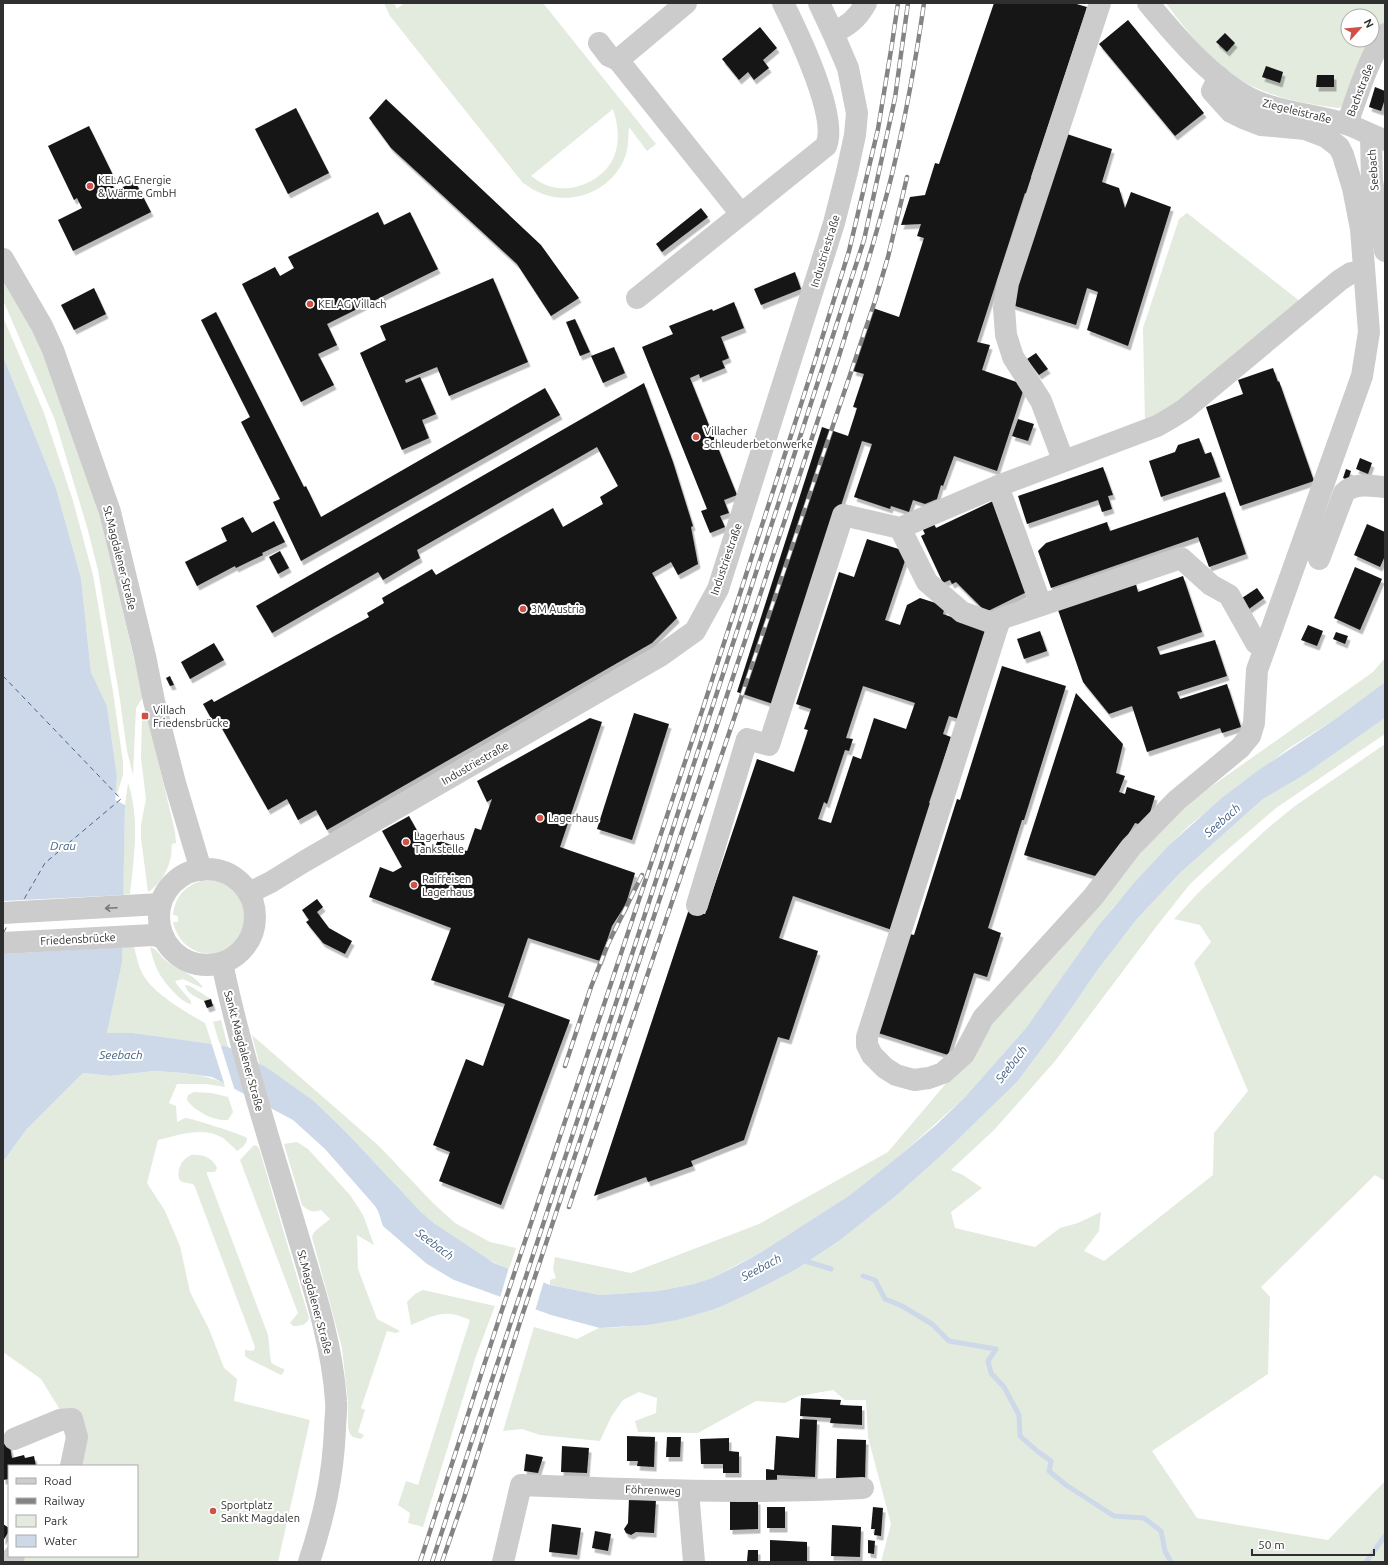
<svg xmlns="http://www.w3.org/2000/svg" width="1388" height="1565" viewBox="0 0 1388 1565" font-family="Ubuntu,sans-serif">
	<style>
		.green { fill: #e3eade; fill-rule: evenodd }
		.water { fill: #cdd9e8 }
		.pier { fill: #fff }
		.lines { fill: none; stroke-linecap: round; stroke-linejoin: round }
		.stream { stroke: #cdd9e8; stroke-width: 5 }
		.ferry { stroke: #466487; stroke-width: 1; stroke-dasharray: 5 4; stroke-linecap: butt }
		.building { fill: #161616; fill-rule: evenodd; filter: url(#shadow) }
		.minor { stroke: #ccc; stroke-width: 22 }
		.rail-casing { stroke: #848484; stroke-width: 4.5 }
		.rail { stroke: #fff; stroke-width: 3; stroke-dasharray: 9; stroke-linecap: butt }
		.oneway { stroke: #767676 }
		.poi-dot { fill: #d05147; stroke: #fff; stroke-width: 1.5 }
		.labels { text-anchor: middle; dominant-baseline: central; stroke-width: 4; stroke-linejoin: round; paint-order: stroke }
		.street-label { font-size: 11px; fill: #2f2f2f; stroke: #fff }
		.poi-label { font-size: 11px; fill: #2f2f2f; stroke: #fff; text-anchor: start }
		.water-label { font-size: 12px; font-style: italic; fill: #466487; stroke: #fff }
	</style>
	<defs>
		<filter id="shadow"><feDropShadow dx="2.5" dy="4.5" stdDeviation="0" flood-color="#0004"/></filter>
	</defs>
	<rect width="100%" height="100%" fill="#fff"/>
	<g class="green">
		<path d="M 384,3 L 394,3 L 397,9 L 404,3 L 543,3 L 656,144 L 647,151 L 629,127 C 628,137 629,147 625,157 C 612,192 569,208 536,191 C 531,189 527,185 523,183 L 390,16 ZM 613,109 C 618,124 620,139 615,154 C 607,178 576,193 553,187 C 544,185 538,181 531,176 Z"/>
		<path d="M 1166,3 L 1385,3 L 1385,21 L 1365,54 L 1344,105 L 1339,108 C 1292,103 1242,91 1209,55 C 1193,39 1179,21 1166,3 ZM 1348,16 L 1372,16 L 1372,40 L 1348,40 Z"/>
		<polygon points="1187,213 1301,302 1176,406 1145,421 1143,328 1179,219"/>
		<polygon points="3,269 35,335 72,423 86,465 101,521 143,696 142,699 136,708 133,775 127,751 120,700 98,570 87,527 55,420 3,300"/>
		<polygon points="3,317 44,413 73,501 93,575 113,692 123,762 123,775 115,800 117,776 107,706 91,672 81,578 56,488 3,356"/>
		<polygon points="1385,658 1385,682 1334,720 1289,748 1191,824 1169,845 1111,910 1026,1028 965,1097 904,1152 850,1195 763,1251 712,1278 694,1284 658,1291 600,1295 550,1285 550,1280 556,1278 553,1269 555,1257 631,1273 759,1224 888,1152 959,1068 1027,980 1178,810 1373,672"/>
		<path d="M 144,712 L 147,714 L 175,832 L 176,843 L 172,844 C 171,847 172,851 171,856 C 169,869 160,885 148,892 L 141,838 L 141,825 L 146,799 L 141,758 L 142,719 Z"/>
		<polygon points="1385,718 1385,734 1276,808 1220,856 1190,884 1156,927 1056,1060 994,1130 951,1170 963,1175 982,1188 951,1212 955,1228 1035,1247 1060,1228 1078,1223 1101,1212 1099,1231 1084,1251 1104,1261 1213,1175 1214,1133 1248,1091 1194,963 1211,942 1200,925 1174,919 1200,891 1268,828 1295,806 1385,744 1385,1181 1375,1175 1261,1287 1270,1297 1268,1374 1152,1451 1197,1518 1328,1540 1385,1481 1385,1562 881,1562 891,1524 868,1437 866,1400 845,1400 833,1390 799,1396 785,1403 756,1401 698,1433 638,1432 635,1421 656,1413 657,1398 639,1392 623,1400 611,1417 600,1441 540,1435 522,1429 503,1431 534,1327 577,1339 599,1328 624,1327 718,1308 795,1270 839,1241 897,1195 944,1153 1017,1082 1059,1026 1099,968 1137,919 1180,873 1263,799 1304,775"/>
		<path d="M 128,783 C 140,818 134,858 130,894 L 123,895 L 125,805 Z"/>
		<path d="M 203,880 C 223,878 240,887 245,907 C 247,912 248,917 247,923 C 241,946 217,961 194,950 C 182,944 176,934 173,922 L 178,922 L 178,916 L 173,915 C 175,896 185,886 203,880 Z"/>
		<path d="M 134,946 C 136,955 138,965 142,973 C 153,994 186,1012 205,1023 L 212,1044 L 133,1033 L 107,1033 L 122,963 L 122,947 Z"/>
		<path d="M 150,947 C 157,949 159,954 164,959 C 176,970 190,971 202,986 L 202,988 L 183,979 L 175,981 L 178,986 L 191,1001 L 191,1004 C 181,1003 162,980 158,971 C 154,963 152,956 150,947 Z"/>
		<path d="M 185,985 L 190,986 L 211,999 L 204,1001 C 196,997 187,994 185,985 Z"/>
		<polygon points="221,1020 228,1047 220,1045 213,1022"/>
		<path d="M 252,1035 L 379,1146 L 433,1203 L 455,1223 L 490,1242 L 516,1248 L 509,1269 C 477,1256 446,1235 421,1212 L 347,1133 L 314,1101 L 259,1063 Z"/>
		<path d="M 154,1071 C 177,1073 202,1073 224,1083 L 225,1087 L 206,1084 L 177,1084 L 169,1103 L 176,1106 L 177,1122 C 180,1121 183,1118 186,1118 C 190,1118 244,1135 247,1138 C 247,1144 242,1148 237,1151 C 233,1147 228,1142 223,1138 C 202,1126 180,1135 158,1140 L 147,1183 L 165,1211 L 180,1246 L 190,1292 L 209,1329 L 224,1368 L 237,1379 L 234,1401 L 310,1420 L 278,1562 L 17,1562 L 22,1556 L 137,1556 L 137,1466 L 77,1466 L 88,1436 L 79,1411 L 62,1413 L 41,1379 L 3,1352 L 3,1162 L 26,1130 L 83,1073 L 110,1076 Z"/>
		<path d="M 194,1092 L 212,1093 L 228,1097 L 233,1112 L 228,1120 C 213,1121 196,1112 187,1100 L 188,1095 Z"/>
		<path d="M 297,1142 L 308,1149 L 350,1195 L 363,1215 L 374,1245 L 357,1235 L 358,1269 L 377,1319 L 400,1331 L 396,1333 L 387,1331 L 361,1408 L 365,1410 L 358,1432 L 364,1435 L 361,1439 L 353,1437 L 350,1434 L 348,1428 L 348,1402 L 342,1348 L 312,1237 L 314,1232 L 330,1219 L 321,1210 C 313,1213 308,1211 302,1205 L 284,1144 Z"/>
		<path d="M 254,1145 L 257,1146 L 259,1148 L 309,1318 C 307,1325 300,1326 293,1326 L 290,1323 L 298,1313 L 240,1160 Z"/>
		<path d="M 191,1155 C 202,1154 212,1157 217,1168 L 215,1172 L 207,1172 L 207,1174 L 268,1335 C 269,1340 270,1362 272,1363 C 275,1366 280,1367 284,1369 L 284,1372 L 281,1375 L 249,1359 L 245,1356 L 245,1350 L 253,1351 L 255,1348 L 254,1344 L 195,1187 L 193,1184 L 182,1182 L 179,1179 C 177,1169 181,1160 191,1155 Z"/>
		<path d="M 423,1290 L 495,1306 L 476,1356 L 423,1527 L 408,1523 L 410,1513 L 398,1505 L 406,1481 L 418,1485 L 470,1320 C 444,1308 435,1315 411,1325 L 407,1302 L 415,1294 Z"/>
	</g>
	<path class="water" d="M 3,356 L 56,488 L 81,578 L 91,672 L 107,706 L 117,776 L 115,800 L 125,805 L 122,963 L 107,1033 L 133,1033 L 220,1045 L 228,1047 L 266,1067 L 314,1101 L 347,1133 L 421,1212 L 435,1224 L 494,1263 L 550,1285 L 600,1295 L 658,1291 L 694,1284 L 712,1278 L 736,1266 L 763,1251 L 850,1195 L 904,1152 L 936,1125 L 965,1097 L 1026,1028 L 1099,925 L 1134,883 L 1169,845 L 1223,797 L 1260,769 L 1334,720 L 1385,682 L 1385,718 L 1304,775 L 1263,799 L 1180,873 L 1137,919 L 1099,968 L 1059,1026 L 1017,1082 L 944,1153 L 897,1195 L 839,1241 L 795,1270 L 752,1292 L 718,1308 L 677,1320 L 647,1325 L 600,1328 L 551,1315 L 454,1280 L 427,1264 L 383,1226 C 380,1219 380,1213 375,1206 L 325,1149 L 293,1120 L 212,1077 L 183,1073 L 154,1071 L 110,1076 L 83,1073 L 26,1130 L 3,1162 Z"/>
	<g class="pier">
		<polygon points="125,895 124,947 3,954 3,901"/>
		<polygon points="211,1042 220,1043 235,1091 225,1086"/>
		<polygon points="509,1267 544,1281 535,1311 500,1298"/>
	</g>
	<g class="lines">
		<g class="stream">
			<polyline points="802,1260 831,1269"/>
			<polyline points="863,1276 875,1280 885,1299 902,1306 932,1324 949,1341 996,1349 988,1361 991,1373 1004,1387 1019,1415 1020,1436 1037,1451 1051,1461 1049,1471 1066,1485 1114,1516 1144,1518 1161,1531 1165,1551 1171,1562"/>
			<polyline points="1366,1562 1385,1536"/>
		</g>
		<g class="ferry">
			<polyline points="3,676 121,799 45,863 23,901"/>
			<polyline points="4,932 8,924"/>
		</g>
	</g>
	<g class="building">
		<polygon points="994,3 1073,3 1087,7 1031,177 1047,187 1064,133 1112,149 1102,182 1119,188 1125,208 1131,192 1171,207 1128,346 1087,330 1098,292 1087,288 1076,325 1009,304 1041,204 1025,193 977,342 990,345 982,370 1025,385 997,471 954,456 943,486 941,485 937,499 925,504 913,500 909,512 891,506 890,509 854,497 872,444 862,441 776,705 737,692 822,427 848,436 857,408 853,407 864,374 853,371 873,308 899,317 924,238 917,236 921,224 901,225 910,197 925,195 935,163 939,164"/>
		<polygon points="1128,20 1204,113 1175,136 1099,44"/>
		<polygon points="760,27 777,48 763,60 769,68 754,80 748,72 739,80 722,59"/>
		<polygon points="1225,33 1235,43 1227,52 1216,42"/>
		<polygon points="1266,66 1283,72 1280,83 1262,77"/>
		<polygon points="1317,75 1334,75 1334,87 1316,87"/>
		<polygon points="1375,87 1385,91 1385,99 1381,111 1369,107"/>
		<polygon points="386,99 541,245 579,298 551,316 517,264 391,148 369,118"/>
		<polygon points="296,108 329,173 288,194 255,129"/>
		<polygon points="89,126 115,179 111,181 115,191 135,181 151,212 73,251 58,220 82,208 77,198 74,200 48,146"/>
		<polygon points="701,208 708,217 662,252 656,244"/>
		<polygon points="378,212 384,225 410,212 438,269 327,324 337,345 318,354 334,385 301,402 242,284 275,267 280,276 294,268 288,257"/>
		<polygon points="795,272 801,289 761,305 754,289"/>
		<polygon points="493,278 528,362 449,396 437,367 405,380 406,383 420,377 436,414 422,420 429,438 402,450 360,353 386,340 380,326"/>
		<polygon points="94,288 106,314 74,330 61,305"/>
		<polygon points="734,302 744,328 721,337 729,358 722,361 725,368 700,378 699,374 690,378 737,495 724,500 729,513 720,516 725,527 710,533 701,511 707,509 642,347 673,334 669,326 712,309 713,311"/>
		<polygon points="216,312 304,487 306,486 321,517 545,388 560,415 301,561 273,502 280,499 241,422 250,417 201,320"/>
		<polygon points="575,319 590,352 580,356 566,322"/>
		<polygon points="614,347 625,373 603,383 591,356"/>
		<polygon points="1036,353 1048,369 1039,375 1027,359"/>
		<polygon points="1273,368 1278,382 1279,381 1314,481 1240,506 1206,407 1243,394 1238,380"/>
		<polygon points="644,383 673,462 693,526 691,527 698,564 678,575 671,562 652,573 677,618 652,643 327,830 316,810 298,820 287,799 268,810 216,718 212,720 203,704 212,699 214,702 369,617 367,613 384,603 382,598 432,569 436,575 553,508 563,527 603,504 600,497 618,486 597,447 417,550 420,558 383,580 378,572 272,633 256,606"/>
		<polygon points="1018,419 1034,424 1028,441 1012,436"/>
		<polygon points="1199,438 1205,454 1211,452 1220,477 1161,497 1149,461 1175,452 1178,445"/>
		<polygon points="1360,458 1372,463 1368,474 1356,469"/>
		<polygon points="1103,467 1113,495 1108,496 1112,509 1102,512 1098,500 1027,524 1018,496"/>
		<polygon points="1346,469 1351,471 1348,480 1343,478"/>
		<polygon points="1225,492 1246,554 1209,567 1198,537 1051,588 1038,551 1046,543 1107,522 1110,531"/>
		<polygon points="995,500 1031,590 986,612 956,582 952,584 950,580 943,583 921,536 925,534 922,528 933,522 936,528"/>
		<polygon points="243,517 252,533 274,521 285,542 262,553 263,555 236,568 235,566 197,586 185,562 227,541 221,528"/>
		<polygon points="1367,524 1385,532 1385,556 1380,567 1354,555"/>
		<path d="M 867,539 L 908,552 L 885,620 L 900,625 L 907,605 L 920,598 L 945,606 L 943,614 L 988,630 L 959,719 L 949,716 L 943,734 L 951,737 L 929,803 L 934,804 L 892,930 L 793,896 L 779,938 L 818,951 L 789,1040 L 778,1037 L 744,1140 L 691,1161 L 693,1166 L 648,1182 L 646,1177 L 594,1196 L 689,909 L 705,914 L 757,759 L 794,772 L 808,730 L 804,729 L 811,709 L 796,704 L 839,572 L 854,577 ZM 863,686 L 915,703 L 906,729 L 874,718 L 861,759 L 853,756 L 831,823 L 818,819 L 824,802 L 827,804 L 845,750 L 849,751 L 853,739 L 846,738 Z"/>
		<polygon points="280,551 289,568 278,574 269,557"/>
		<polygon points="1355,567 1382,579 1360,630 1334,618"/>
		<polygon points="1183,576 1202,632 1157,647 1160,655 1215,640 1227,676 1177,692 1180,699 1227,684 1241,727 1222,733 1220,728 1147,752 1132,706 1109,714 1083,682 1058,610 1136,584 1138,592"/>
		<polygon points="1257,588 1264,598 1249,609 1242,598"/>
		<polygon points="1308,625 1323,631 1317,646 1301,640"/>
		<polygon points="1040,631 1047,651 1024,659 1017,639"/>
		<polygon points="1336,632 1348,636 1345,644 1333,639"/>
		<polygon points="214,643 224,660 190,679 181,662"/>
		<polygon points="1002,666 1066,686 1024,820 1022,820 988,928 1001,933 987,977 974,973 948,1055 875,1032 906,933 914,935 957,799 960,800"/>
		<polygon points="170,676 174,685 170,686 166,678"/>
		<polygon points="1076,693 1123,744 1116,773 1125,776 1119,792 1125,794 1127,787 1155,796 1146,826 1135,823 1102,878 1024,855"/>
		<polygon points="634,713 669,724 632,840 597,829"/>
		<polygon points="590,718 602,722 560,847 635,873 626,904 612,926 600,961 528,938 508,997 570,1020 501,1205 439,1181 450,1152 433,1145 466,1059 483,1066 505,1004 431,980 451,928 369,897 380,867 393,872 402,867 382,831 409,816 429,852 434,849 438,840 467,851 475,828 481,830 492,799 487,802 477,781"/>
		<polygon points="317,899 323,907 317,912 329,928 352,941 345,954 323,943 306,922 309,920 302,910"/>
		<polygon points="211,999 213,1006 207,1008 204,1001"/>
		<polygon points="801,1398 841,1400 840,1405 862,1406 862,1425 830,1423 831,1418 800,1416"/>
		<polygon points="800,1419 817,1420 815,1477 777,1475 777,1482 766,1482 766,1469 774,1470 776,1436 799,1438"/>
		<polygon points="627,1436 655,1437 654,1467 637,1466 638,1461 627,1461"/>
		<polygon points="667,1437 681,1437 680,1457 666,1457"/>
		<polygon points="729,1438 729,1451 739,1452 739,1473 723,1473 723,1464 701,1464 700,1439"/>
		<polygon points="837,1439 866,1440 865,1480 836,1479"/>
		<polygon points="9,1441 12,1458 24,1455 25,1458 34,1456 36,1466 9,1466 9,1479 3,1480 3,1442"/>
		<polygon points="562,1446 589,1448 587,1473 561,1472"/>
		<polygon points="526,1454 543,1457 538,1473 524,1471"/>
		<polygon points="629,1498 656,1500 654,1533 636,1532 631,1535 626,1533 624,1529 628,1523"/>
		<polygon points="730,1500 758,1500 758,1529 730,1530"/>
		<rect x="767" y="1507" width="18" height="21"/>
		<polygon points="873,1507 883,1508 881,1536 874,1535 875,1529 871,1529"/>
		<polygon points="3,1524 9,1528 9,1531 3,1541"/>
		<polygon points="552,1524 581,1528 577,1555 549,1552"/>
		<polygon points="832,1525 861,1527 860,1557 831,1556"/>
		<polygon points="595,1531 611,1534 608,1551 592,1548"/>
		<polygon points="770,1540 807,1542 807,1562 770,1562"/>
		<polygon points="868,1540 875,1541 874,1554 868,1553"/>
		<polygon points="748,1550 758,1550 758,1561 747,1561"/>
	</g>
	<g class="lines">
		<g class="minor">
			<polyline points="686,3 618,60 741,214"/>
			<polyline points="819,3 833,33"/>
			<path d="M 1148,3 C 1177,38 1220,89 1263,104 C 1290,113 1319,116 1346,124 C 1359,128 1371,136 1385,140"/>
			<polyline points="599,43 609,56 618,60"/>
			<polyline points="1219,77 1212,91 1231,112 1243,118 1261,125 1305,129 1326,137 1339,147 1343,155 1353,188 1361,229 1369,332 1362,376 1266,645 1257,670 1254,723 1250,736 1240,748 1177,800 1131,847 1093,897 983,1018 964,1054 943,1073 929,1078 914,1080 896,1075 885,1068 872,1055 867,1045 867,1037 1000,619 1181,558 1211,585 1229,595 1256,643 1266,645"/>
			<path d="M 1347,124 C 1358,94 1367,62 1385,34"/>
			<polyline points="1371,136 1372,181 1385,251"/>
			<polyline points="3,259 42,326 53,350 110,512 145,656 154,701 175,783 201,870"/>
			<path d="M 637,298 L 826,146 C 839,117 797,31 783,3"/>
			<polyline points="1063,460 1041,401 1013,357 1006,335 1004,308 1008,283 1100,3"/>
			<polyline points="998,486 1041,605"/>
			<polyline points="900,528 927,582 962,612 998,625"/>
			<path d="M 1319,559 L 1344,493 C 1354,482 1371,486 1385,487"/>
			<circle cx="207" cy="917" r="48"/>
			<path d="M 249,893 L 271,882 L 305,861 L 660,656 L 695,631 L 718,589 L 834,223 L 847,172 L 855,135 L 857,113 L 848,68 L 833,33 C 849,25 857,19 866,3"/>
			<polyline points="697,905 747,739 769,745 843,515 900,528 998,486 1157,426 1171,418 1185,409 1340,280 1351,273 1363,271"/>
			<polyline points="3,913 160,904"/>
			<polyline points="3,943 153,935 164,938"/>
			<path d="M 222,963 C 241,1053 269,1139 295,1226 C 312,1283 332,1341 336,1401 C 337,1410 335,1420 335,1429 C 333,1477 324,1516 309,1562"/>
			<polyline points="14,1439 60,1420 72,1419 77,1437 71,1466"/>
			<polyline points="688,1491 694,1562"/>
			<polyline points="9,1562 14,1556"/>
			<path d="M 503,1562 L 521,1485 C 635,1490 749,1494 863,1488"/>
		</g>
		<g class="rail-casing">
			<g id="rail">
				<polyline points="565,1066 591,987 608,944 642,875"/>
				<polyline points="569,1207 875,301 888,257 907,177"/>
				<polyline points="420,1562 501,1313 704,705 815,361 849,251 878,129 892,44 898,3"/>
				<polyline points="432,1562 635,945 864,240 895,98 908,3"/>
				<path d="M 442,1562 L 464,1498 L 521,1319 L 839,356 C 858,294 878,232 893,170 C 906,115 916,59 924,3"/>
			</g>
		</g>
		<use href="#rail" class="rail"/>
	</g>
	<defs><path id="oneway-shaft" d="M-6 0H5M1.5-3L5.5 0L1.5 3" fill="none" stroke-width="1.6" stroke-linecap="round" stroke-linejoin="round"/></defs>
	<use class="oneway" href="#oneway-shaft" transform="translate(111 908) rotate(177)"/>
	<g class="poi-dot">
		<circle cx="90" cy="186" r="4"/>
		<circle cx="310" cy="304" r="4"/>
		<circle cx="696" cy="437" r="4"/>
		<circle cx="523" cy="609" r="4"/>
		<rect x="141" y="712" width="8" height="8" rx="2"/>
		<circle cx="540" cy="818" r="4"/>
		<circle cx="406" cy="842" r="4"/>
		<circle cx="414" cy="885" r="4"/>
		<circle cx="213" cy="1511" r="4"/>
	</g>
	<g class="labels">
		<g class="street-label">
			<text transform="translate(1360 90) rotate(-69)">Bachstraße</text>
			<text transform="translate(1297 111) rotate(14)">Ziegeleistraße</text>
			<text transform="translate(1373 170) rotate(-94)">Seebach</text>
			<text transform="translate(825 251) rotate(-73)">Industriestraße</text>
			<text transform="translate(120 558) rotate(76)">St.Magdalener Straße</text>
			<text transform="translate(726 559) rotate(-71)">Industriestraße</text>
			<text transform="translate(475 763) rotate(-30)">Industriestraße</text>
			<text transform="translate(78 939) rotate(-3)">Friedensbrücke</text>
			<text transform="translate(244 1051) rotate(75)">Sankt Magdalener Straße</text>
			<text transform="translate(315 1302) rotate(75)">St.Magdalener Straße</text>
			<text transform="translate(653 1490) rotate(2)">Föhrenweg</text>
		</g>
		<g class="poi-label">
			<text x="98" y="180">KELAG Energie<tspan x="98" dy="13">&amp; Wärme GmbH</tspan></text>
			<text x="318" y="304">KELAG Villach</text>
			<text x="704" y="431">Villacher<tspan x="704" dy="13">Schleuderbetonwerke</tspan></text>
			<text x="531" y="609">3M Austria</text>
			<text x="153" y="710">Villach<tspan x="153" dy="13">Friedensbrücke</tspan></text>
			<text x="548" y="818">Lagerhaus</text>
			<text x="414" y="836">Lagerhaus<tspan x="414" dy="13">Tankstelle</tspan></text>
			<text x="422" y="879">Raiffeisen<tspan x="422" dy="13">Lagerhaus</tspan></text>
			<text x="221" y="1505">Sportplatz<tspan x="221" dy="13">Sankt Magdalen</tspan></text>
		</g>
		<g class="water-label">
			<text transform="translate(1222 820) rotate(-41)">Seebach</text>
			<text x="63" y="845">Drau</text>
			<text x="121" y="1054">Seebach</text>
			<text transform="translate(1011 1064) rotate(-52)">Seebach</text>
			<text transform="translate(435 1244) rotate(37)">Seebach</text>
			<text transform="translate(761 1267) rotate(-28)">Seebach</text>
		</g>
	</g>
	<rect width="1388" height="1565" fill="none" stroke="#2f2f2f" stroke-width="8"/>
	<rect x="8" y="1465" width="130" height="92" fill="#ffffff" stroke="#acacac"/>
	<rect x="16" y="1478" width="20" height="6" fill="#cccccc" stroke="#acacac"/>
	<text x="44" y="1485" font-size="12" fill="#2f2f2f">Road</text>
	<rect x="16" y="1498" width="20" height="6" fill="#848484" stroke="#acacac"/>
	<text x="44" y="1505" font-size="12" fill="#2f2f2f">Railway</text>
	<rect x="16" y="1515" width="20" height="12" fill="#e3eade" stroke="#acacac"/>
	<text x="44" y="1525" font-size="12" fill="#2f2f2f">Park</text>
	<rect x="16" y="1535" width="20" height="12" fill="#cdd9e8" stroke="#acacac"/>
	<text x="44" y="1545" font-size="12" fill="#2f2f2f">Water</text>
	<g transform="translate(1360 28) rotate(63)"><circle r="19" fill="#ffffff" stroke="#acacac"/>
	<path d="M0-3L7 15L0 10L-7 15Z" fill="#d05147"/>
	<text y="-6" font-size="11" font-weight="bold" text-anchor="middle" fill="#2f2f2f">N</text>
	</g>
	<path d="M1252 1549v6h122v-6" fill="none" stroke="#2f2f2f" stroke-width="2"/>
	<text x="1258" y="1549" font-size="12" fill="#2f2f2f" stroke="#ffffff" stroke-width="3" paint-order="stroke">50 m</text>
</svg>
